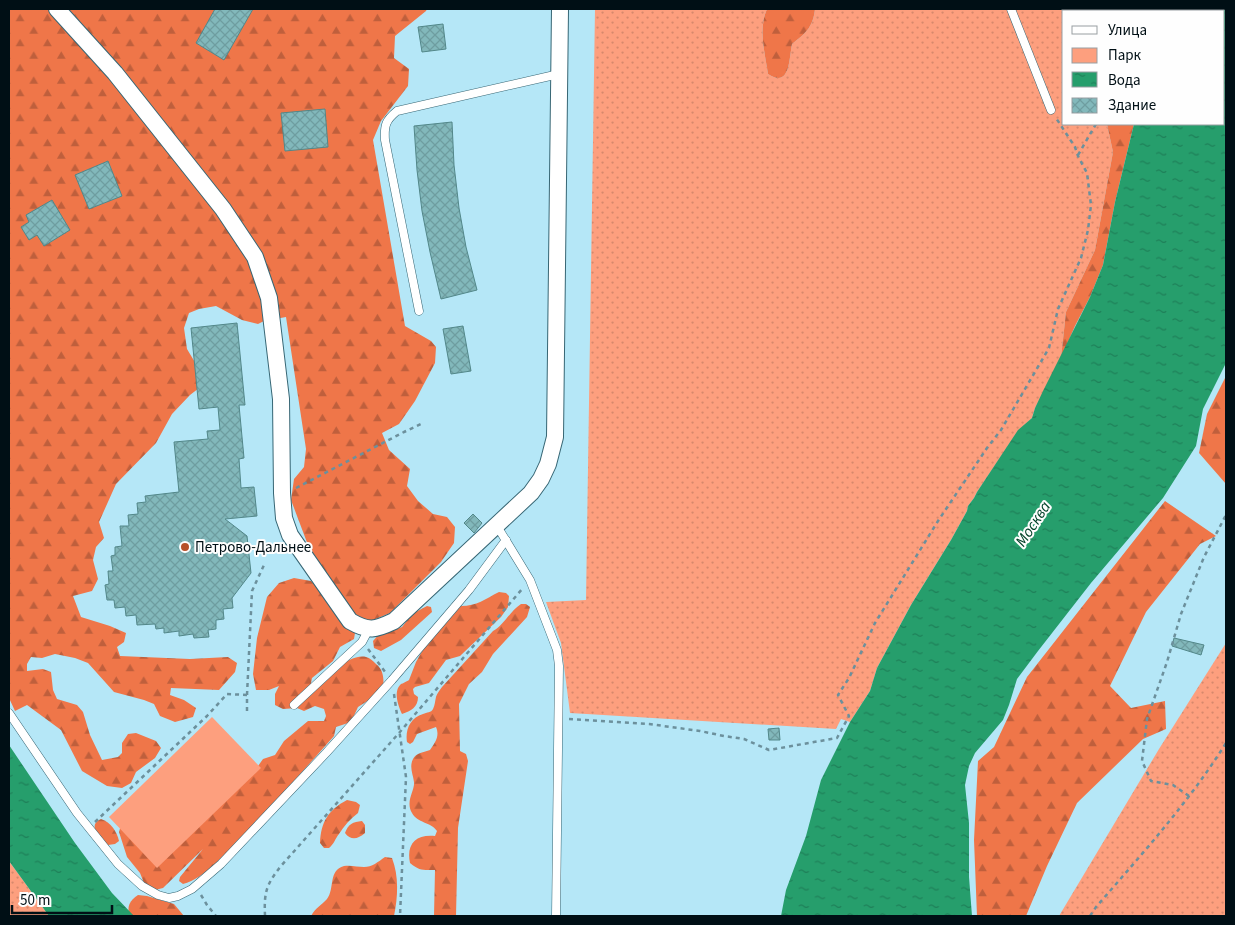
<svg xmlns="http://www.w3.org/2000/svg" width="1235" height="925" viewBox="0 0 1235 925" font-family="'Source Sans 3',sans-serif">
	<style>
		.grass { fill: url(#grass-dots) }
		.forest { fill: url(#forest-firs) }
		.park { fill: #fd9f7e }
		.water { fill: url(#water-ripples) }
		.building { fill: url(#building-cross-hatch); stroke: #528789 }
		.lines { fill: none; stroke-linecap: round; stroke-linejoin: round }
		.lane-casing { stroke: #376674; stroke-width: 9 }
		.street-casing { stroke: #376674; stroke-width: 18 }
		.path { stroke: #6c909c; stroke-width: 2.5; stroke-dasharray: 4 4; stroke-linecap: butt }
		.lane { stroke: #fff; stroke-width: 8 }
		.street { stroke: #fff; stroke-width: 16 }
		.poi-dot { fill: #b75029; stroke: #fefefe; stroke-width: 2 }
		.labels { text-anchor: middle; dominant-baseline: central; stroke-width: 4; stroke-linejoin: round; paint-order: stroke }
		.poi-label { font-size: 15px; fill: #000f15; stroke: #fefefe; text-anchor: start }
		.water-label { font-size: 16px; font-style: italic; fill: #004228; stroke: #fefefe }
	</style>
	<defs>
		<pattern id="grass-dots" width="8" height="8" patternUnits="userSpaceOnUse" patternTransform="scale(1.25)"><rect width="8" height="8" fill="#fd9f7e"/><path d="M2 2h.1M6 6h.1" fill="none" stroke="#d7886c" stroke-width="1.8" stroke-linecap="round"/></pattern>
		<pattern id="forest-firs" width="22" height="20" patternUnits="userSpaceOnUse" patternTransform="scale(1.25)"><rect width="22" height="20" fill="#ef7649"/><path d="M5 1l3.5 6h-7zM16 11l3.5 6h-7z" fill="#bf5f3c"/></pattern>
		<pattern id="water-ripples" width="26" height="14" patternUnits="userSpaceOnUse" patternTransform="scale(1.25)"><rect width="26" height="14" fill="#269e6c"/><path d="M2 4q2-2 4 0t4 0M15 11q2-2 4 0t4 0" fill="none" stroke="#1e7f58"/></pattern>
		<pattern id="building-cross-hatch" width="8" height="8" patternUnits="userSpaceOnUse" patternTransform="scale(1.25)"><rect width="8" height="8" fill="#82b8bb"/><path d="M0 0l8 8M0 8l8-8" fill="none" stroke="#6e9da0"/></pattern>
	</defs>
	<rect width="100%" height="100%" fill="#b5e7f7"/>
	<g class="grass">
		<path d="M 595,9 L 767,9 C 758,29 765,53 768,74 C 790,89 789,59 792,44 C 806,33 813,27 815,9 L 1104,9 L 1105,11 L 1064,11 L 1064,124 L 1107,124 L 1113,152 L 1095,250 L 1066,312 L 1061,358 L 1035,408 L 1032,418 L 1018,431 L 977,492 L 974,498 L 968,506 L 967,511 L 951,540 L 911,605 L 877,668 L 870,691 L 850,722 L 841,719 L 836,729 L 570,713 L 561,643 L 546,602 L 586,600 Z"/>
		<polygon points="1226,643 1226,916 1059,916 1159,749"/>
		<polygon points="9,861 49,916 9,916"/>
	</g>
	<g class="forest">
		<polygon points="9,9 427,9 426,11 395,36 394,58 409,69 408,86 381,121 373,140 405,326 431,341 436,347 435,363 415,401 399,424 382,433 389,450 410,469 407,486 418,501 433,514 447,517 455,527 454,543 441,562 390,613 366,623 351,616 317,569 291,500 294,479 304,467 306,449 286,317 264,321 258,324 242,320 216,306 199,309 189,313 184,328 187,349 199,369 203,385 190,395 172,414 156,443 116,484 99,522 104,538 96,547 93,560 98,579 92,591 73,596 81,617 110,626 126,633 124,642 117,647 120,656 190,659 228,657 237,663 235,672 219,690 171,688 170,695 184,700 196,708 193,717 175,722 160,716 154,704 144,700 114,692 88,663 75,658 55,654 42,658 31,657 27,664 27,671 43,669 51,672 53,690 57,699 77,705 83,712 90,735 102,760 118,757 122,753 122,743 128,734 136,733 156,741 161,748 155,758 136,772 131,783 122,788 107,786 82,771 61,730 27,705 15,711 9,698"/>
		<path d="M 767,9 L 815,9 C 813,27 806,33 792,44 C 789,59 790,89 768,74 C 765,53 758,29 767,9 Z"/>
		<polygon points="1107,124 1134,124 1115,202 1103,265 1090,297 1075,326 1061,358 1066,312 1095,250 1113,152"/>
		<polygon points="1226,376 1226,484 1199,453 1207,414"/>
		<polygon points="1165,501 1216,536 1200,544 1146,612 1110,686 1131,708 1165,701 1166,729 1143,739 1077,803 1047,866 1026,916 977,916 974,840 978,761 994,747 1027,677"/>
		<path d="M 294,578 L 311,581 L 338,608 L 355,633 L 354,639 L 340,647 L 333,661 L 312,678 L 311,683 L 312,687 C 325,677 350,653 366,657 C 370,658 373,661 376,664 C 384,670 384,680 383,689 L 372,698 L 358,707 L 351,722 L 336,727 L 334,736 C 305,769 275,802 245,833 C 229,849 205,879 183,884 L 179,881 L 180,877 L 203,849 L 163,888 L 155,890 L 144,883 L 140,873 L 127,857 L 119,832 L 121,825 L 251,776 L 263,759 L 275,755 L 284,741 L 308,721 L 324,721 L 326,716 L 324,709 L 315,706 L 304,711 L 297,708 L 283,709 L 275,705 L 275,694 L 279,686 L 269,690 L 256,690 L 253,674 L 257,638 L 267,597 L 279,583 Z"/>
		<path d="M 499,592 L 506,593 L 509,596 L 508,607 L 501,617 L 460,656 L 446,660 L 429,683 L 415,687 L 413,689 L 414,694 L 418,697 C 418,707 411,711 402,714 C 398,705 393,691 401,684 C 402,684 409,680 409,680 L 416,662 L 425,646 L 461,606 C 477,606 485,599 499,592 Z"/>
		<path d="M 521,604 L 526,604 L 530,607 L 527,617 L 493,654 L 482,672 L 469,684 L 459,704 L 460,751 L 466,754 L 468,761 L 458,828 L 456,916 L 434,916 L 435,870 C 422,870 420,871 410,863 C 406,844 416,834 435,836 L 437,831 C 431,822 417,823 412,813 C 405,801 415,791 414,782 C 413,774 409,767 413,759 C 416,753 424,752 430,750 C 435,743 440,736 436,727 L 417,734 L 413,742 L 410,744 L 407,742 C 405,730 410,718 423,714 C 427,712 431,713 433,709 C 435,705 435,701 436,697 C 437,693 440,690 442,687 L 493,631 C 504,625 510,611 521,604 Z"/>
		<polygon points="427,606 431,607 432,612 401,640 381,651 374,648 373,641 381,632 392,631 402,627 412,614"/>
		<path d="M 347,800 L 356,802 L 360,805 L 358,813 C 350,819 344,826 339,834 C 335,839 334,844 329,848 L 324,848 L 320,843 C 321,822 328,810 347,800 Z"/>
		<path d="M 101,819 C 111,822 117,832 119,841 L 115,844 L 108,845 C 101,840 86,825 101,819 Z"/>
		<path d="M 362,821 L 365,825 L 365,833 C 358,839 351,841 345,833 C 348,824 353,822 362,821 Z"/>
		<path d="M 385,857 L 392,858 C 399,876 398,897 394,916 L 311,916 C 316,907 321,906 327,899 C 335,889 328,870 344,866 C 351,865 358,867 364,867 C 372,867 378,862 385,857 Z"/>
		<path d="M 138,895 L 147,896 L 174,904 L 184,916 L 130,916 C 126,907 130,900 138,895 Z"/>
	</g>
	<polygon class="park" points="212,717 261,768 157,868 109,817"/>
	<g class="water">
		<polygon points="1136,9 1226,9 1226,363 1203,409 1196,446 1163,498 1091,583 1038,651 1017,679 1009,705 1003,720 975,753 969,766 965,785 969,823 969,877 972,916 781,916 786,890 806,836 821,780 850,722 870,691 877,668 911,605 951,540 967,511 968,506 974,498 977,492 1018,430 1032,418 1035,408 1043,391 1090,297 1103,265 1115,202 1134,124 1224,124 1224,11 1136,11"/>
		<polygon points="9,745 75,843 112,893 134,916 49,916 9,861"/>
	</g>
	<g class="building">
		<polygon points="215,9 253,9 224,60 196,43"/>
		<polygon points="443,24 446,49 422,52 418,27"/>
		<polygon points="325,109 328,147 285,151 281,113"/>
		<polygon points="452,122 454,165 459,208 466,247 477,290 441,299 430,252 422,211 417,170 414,126"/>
		<polygon points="108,161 122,196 89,209 75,175"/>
		<polygon points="52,200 70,230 44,246 37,235 29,240 21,227 29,222 26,215"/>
		<polygon points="237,323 245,405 239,405 244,458 239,459 241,488 254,487 257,516 225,519 247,536 251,573 232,598 233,608 223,609 224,619 216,620 216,629 208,630 209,637 194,638 193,634 179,636 179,631 164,633 164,628 156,629 155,624 137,625 136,615 126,616 125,607 115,608 114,600 107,600 105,585 109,584 108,571 113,571 111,556 115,555 115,547 122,546 120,526 129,526 128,515 138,514 137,503 146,502 145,496 179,492 174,442 208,439 207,431 220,430 218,407 199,409 191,328"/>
		<polygon points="463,326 471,371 451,374 443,329"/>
		<polygon points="473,514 482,523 474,533 464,523"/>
		<polygon points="1174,638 1204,645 1201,655 1172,646"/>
		<polygon points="779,728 780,740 769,740 768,729"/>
	</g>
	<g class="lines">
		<g class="lane-casing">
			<g id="lane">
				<polyline points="1011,9 1051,110"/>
				<path d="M 419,311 L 385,140 C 384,125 386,120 397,111 L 559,74"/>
				<polyline points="497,526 530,580 557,650 559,666 556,916"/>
				<polyline points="294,705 362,642 369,629"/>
				<polyline points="9,713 77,813 118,864 142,886 158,895 169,898 178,896 192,889 221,864 326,753 392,680 469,590 506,540"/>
			</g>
		</g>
		<g class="street-casing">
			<path id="street" d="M 57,9 L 115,73 L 223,209 L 255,257 L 269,298 L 281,399 L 282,493 L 284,518 L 290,535 L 350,621 C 369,632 375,630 394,621 L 531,493 L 541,479 L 548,464 L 555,437 L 560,9"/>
		</g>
		<g class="path">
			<polyline points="1093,9 1094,11"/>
			<polyline points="1078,155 1096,124"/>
			<polyline points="296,488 404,432 423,423"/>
			<polyline points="368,649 386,673"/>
			<polyline points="394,694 406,777 400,916"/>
			<polyline points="247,695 252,591 264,565"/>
			<polyline points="569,719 649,724 700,731 724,736 744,739 769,750 837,738 849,716 838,695 849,678 875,623 938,521 987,448 1001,430 1049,348 1058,309 1081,258 1088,230 1091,205 1087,173 1078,156 1075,147 1056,118"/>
			<polyline points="1189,796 1173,785 1151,781 1142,761 1147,719 1167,662 1181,614 1204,557 1226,515"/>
			<polyline points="95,822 207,716 227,694 247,695 247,711"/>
			<polyline points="201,895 207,905 216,916"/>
			<path d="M 265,916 C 264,892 266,885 281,866 L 399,733 L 523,588"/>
			<path d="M 1090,916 L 1096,907 C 1142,854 1189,802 1226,743"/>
		</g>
		<use href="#lane" class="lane"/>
		<use href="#street" class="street"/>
	</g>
	<circle class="poi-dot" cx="185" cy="547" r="5"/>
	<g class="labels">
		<g class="poi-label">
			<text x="195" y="547">Петрово-Дальнее</text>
		</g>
		<g class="water-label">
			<text transform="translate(1033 524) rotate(-57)">Москва</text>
		</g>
	</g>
	<rect width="1235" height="925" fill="none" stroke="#000f15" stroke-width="20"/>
	<rect x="1062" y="10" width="162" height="115" fill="#fefefe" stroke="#989ea1"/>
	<rect x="1072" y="26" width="25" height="8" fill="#ffffff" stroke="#989ea1"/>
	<text x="1108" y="35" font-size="15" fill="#000f15">Улица</text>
	<rect x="1072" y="48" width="25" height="15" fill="#fd9f7e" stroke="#989ea1"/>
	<text x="1108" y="60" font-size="15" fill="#000f15">Парк</text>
	<rect x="1072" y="72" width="25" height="15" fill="url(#water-ripples)" stroke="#989ea1"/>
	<text x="1108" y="85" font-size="15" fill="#000f15">Вода</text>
	<rect x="1072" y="98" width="25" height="15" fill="url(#building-cross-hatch)" stroke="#989ea1"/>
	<text x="1108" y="110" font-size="15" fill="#000f15">Здание</text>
	<path d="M12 905v8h100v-8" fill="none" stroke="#000f15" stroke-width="2.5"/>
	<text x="20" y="905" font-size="15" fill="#000f15" stroke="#fefefe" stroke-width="4" paint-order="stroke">50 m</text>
</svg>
